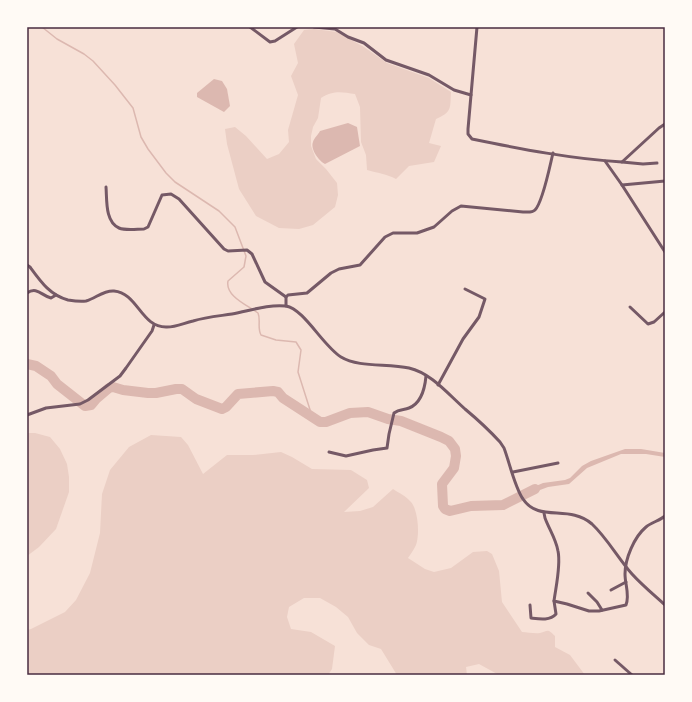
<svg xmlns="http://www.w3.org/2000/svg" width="692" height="702" viewBox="0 0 692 702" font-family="'Space Grotesk',sans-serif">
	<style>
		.green { fill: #ebcfc5 }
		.water { fill: #dcb8b0 }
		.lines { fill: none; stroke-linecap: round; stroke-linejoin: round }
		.stream { stroke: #dcb8b0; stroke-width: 1.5 }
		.river { stroke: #dcb8b0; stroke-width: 10 }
		.minor { stroke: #755966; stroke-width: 3 }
		.neatline { fill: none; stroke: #4a2c40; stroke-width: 1.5 }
	</style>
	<rect width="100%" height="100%" fill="#f7e1d7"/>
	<g class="green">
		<path d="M 314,29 L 337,32 L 364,47 L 387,63 L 429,78 L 451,92 C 450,109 452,112 436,119 L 429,143 L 441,146 L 434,162 L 409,166 L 396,179 C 387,174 377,173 367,170 L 366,155 L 361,142 L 360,107 L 355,94 C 342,92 333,90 321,98 L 318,118 L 313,127 L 311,136 L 311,146 L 316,159 L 326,169 L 337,183 L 338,195 L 335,207 L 313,225 L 299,229 L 279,228 L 256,216 L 239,189 L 227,144 L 225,129 L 235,127 L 246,136 L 267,159 L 279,154 L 289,142 L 288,130 L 298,95 L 291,76 L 298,63 L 294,44 L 304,30 Z"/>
		<polygon points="27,433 35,433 50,437 60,449 67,464 69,477 69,492 56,529 39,547 27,556"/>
		<path d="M 151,435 L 181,437 L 188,445 L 203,474 L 227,455 L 253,455 L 281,452 L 292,457 L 312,469 L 351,470 L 367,480 L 369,488 L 344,512 L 360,511 L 373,507 L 393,489 C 399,493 406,496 411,502 C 418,510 420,534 416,545 C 414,549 411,554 408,558 L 425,569 L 434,572 L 451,568 L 473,552 L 487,551 L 492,554 L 499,571 L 502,602 L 522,632 C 527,632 535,634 540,633 C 548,631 547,628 555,636 L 555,647 L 570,655 L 585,675 L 499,675 L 479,664 L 466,667 L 467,675 L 397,675 L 381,649 L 369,645 L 357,633 L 348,617 L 336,607 L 320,598 L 304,598 L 289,607 L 287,617 L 291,629 L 311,632 L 335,646 L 332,669 L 328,675 L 27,675 L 27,630 L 31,629 L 65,612 L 76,600 L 90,573 L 100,533 L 102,494 L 110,470 L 129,447 Z"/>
	</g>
	<g class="water">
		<polygon points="214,79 222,81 227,89 230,106 224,112 197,97 197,93"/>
		<path d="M 348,123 L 357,127 L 360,146 L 325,164 C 319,161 310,149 313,142 C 314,138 318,135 320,131 Z"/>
		<polygon points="625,449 641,449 665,453 665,457 646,454 621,454 587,468 569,484 548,487 524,496 522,492 543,483 565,480 570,478 582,466 591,461"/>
	</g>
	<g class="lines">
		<path class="stream" d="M 42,27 L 57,39 L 84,54 L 93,61 L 115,85 L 133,108 L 141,137 L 148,149 L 166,173 L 175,182 L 219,211 L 235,227 L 246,256 L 244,267 L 228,281 C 225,296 247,305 258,313 C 261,320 257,328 261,335 L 276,340 L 296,342 L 301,350 L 298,372 L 312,416"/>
		<polyline class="river" points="27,364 36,366 51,376 57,384 85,406 91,405 96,399 109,388 113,387 123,390 148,393 156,393 176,389 182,389 196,399 222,409 226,407 238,394 273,391 278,392 283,398 320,422 326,422 350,413 368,412 388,419 401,421 441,437 449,441 455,449 456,456 454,468 442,484 443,506 445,509 450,511 471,506 503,505 535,489"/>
		<g class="minor">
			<polyline points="250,27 270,42 275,41 297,27"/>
			<polyline points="314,27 335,29 348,37 364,43 386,60 429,75 454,90 471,95"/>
			<path d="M 477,27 L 468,129 L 468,134 L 472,139 C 521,149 572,159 622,162 L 659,128 L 665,124"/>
			<polyline points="605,161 622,185 665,252"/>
			<polyline points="622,162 643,164 657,163"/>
			<polyline points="622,185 665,181"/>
			<path d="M 106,187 C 107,200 105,222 119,228 C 126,231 137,229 144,229 L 148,227 L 162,195 L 171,194 L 179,199 L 224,249 L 228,251 L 247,250 L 252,254 L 265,282 L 286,297"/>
			<path d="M 27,265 L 30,267 C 41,282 50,295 68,300 C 74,301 80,302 86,301 C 96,298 104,290 114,291 C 138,293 141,328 167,327 C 176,327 184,323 193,321 C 206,317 219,316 232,314 C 249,311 268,304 286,306 C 304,309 323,346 341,357 C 359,368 388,363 409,368 C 431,373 448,394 465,409 C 477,419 489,430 500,442 L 504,448 C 509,461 515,488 523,499 C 539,523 569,504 592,524 C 607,538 618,558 632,574 C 642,585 654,595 665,605"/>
			<path d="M 27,293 C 37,286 42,296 51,298 L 56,295"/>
			<path d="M 286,306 L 286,297 L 288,295 L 307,293 L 331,273 L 339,269 L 360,265 L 385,237 L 393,233 L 417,233 L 434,227 L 452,211 L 461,206 L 523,212 C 527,212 532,213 535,210 C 543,202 550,165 553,153"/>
			<polyline points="630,307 648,324 654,322 665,312"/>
			<polyline points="438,385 463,339 479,317 485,299 465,289"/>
			<polyline points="27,415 46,408 80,404 88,400 120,376 126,368 152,331 154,325"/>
			<path d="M 329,452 L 346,456 L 373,450 L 387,448 L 389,434 L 394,413 C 399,409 404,410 409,408 C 422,403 425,387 426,376"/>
			<polyline points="513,472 558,463"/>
			<path d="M 544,513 L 545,518 C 549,529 556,539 558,551 C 561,565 556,586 554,601 L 567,604 L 589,611 L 599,611 L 626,605 C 630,594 625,585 625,574 C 625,559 634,537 646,527 C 652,522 659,521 665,516"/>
			<polyline points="611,590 626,582"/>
			<polyline points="588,593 597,602 602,610"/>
			<path d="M 530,605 L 531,618 C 539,619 550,621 556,614 L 554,601"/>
			<polyline points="615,660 632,675"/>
		</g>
	</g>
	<rect width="692" height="702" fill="none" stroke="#fffaf5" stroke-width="56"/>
	<rect x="28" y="28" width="636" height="646" class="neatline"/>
</svg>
